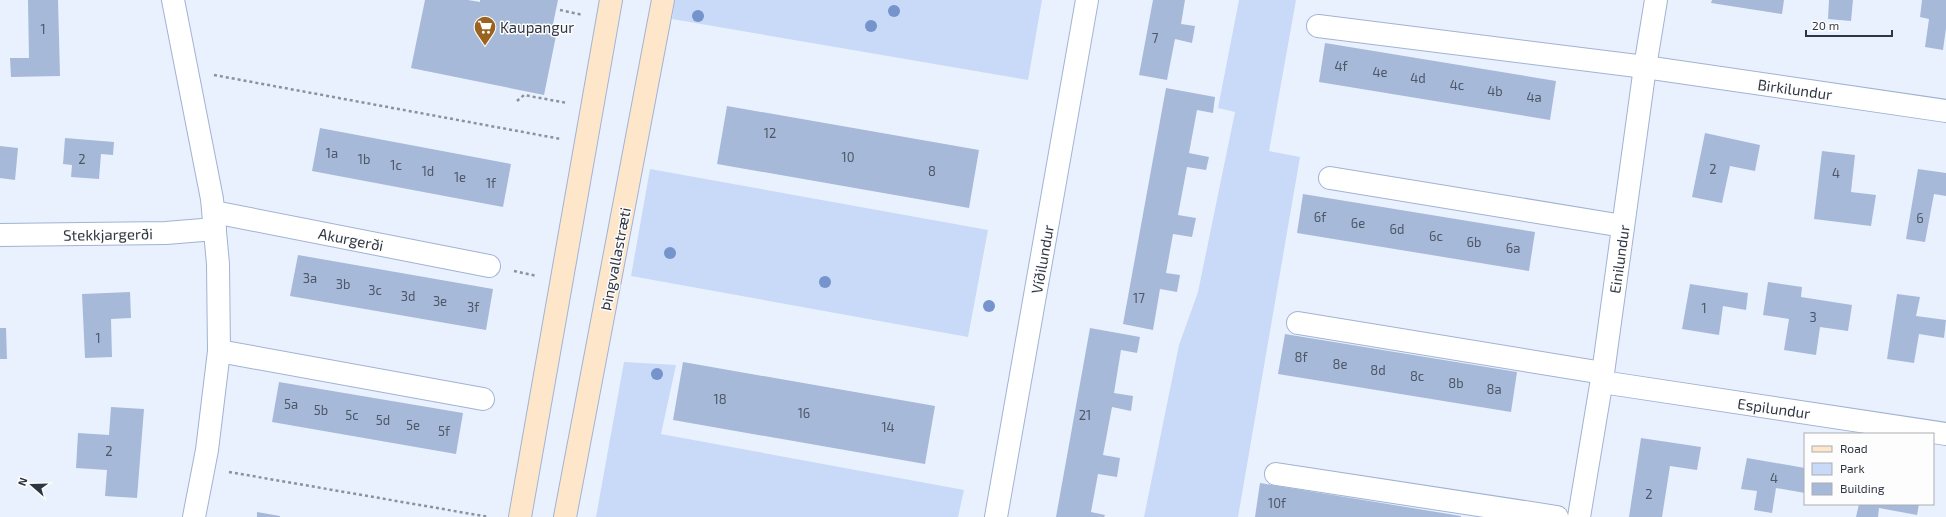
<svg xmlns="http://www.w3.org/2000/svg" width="1946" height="517" viewBox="0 0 1946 517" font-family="'Exo 2',sans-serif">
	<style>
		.green { fill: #c8daf7 }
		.building { fill: #a7b9d8 }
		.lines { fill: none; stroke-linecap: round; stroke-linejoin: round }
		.street-casing { stroke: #a1b3d2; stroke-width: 24 }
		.secondary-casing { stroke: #a1b3d2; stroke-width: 24 }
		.path { stroke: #8a929e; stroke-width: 2.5; stroke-dasharray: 3 3; stroke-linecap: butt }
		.street { stroke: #fff; stroke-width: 22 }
		.secondary { stroke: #fee6cb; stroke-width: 22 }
		.tree { fill: #7594cb }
		.labels { text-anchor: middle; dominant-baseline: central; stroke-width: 3; stroke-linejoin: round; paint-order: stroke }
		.number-label { font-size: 13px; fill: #4d5768 }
		.poi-label { font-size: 15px; fill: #2f3642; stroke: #fdfdfd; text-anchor: start }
		.street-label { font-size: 15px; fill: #2f3642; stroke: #fdfdfd }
	</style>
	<rect width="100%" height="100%" fill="#e9f1fe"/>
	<g class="green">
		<polygon points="675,0 1042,0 1028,80 672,19"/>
		<polygon points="1239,0 1296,0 1269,151 1300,157 1238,517 1144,517 1179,345 1198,292 1235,112 1218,108"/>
		<polygon points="650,169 988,230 968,337 631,276"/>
		<polygon points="624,362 676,365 661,434 964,490 958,517 596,517"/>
	</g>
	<g class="building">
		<polygon points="28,0 58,0 60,76 11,77 10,58 29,58"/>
		<polygon points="425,0 468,0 480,2 480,0 558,0 553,24 558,26 544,95 411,68"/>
		<polygon points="1153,0 1185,0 1181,24 1195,26 1192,43 1175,39 1167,80 1139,75"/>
		<polygon points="1712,0 1784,0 1782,14 1711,3"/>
		<polygon points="1829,0 1853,0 1851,21 1828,19"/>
		<polygon points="1922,0 1946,0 1946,28 1943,50 1925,47 1929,19 1920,17"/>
		<polygon points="1325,43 1556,81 1550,120 1319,82"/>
		<polygon points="1166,88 1215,97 1213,113 1197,110 1189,153 1209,157 1206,170 1187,167 1178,215 1196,218 1192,237 1173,234 1166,273 1180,275 1177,292 1160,289 1153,330 1123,324"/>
		<polygon points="727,106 979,150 969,208 717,164"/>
		<polygon points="320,128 511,164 503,207 312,171"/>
		<polygon points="1705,133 1760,145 1755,171 1730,166 1722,203 1692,197"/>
		<polygon points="65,138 114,142 113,155 101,154 99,179 71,177 72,165 63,164"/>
		<polygon points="0,146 18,148 15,180 0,178"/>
		<polygon points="1822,151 1855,155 1851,192 1876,195 1871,226 1814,219"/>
		<polygon points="1918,169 1946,173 1946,196 1934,194 1925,242 1906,239"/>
		<polygon points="1303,194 1535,232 1529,271 1297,233"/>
		<polygon points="298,255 493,289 486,330 290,296"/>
		<polygon points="1768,282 1802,287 1801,297 1852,305 1848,331 1820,327 1816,355 1784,350 1789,319 1763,315"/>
		<polygon points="1690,284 1748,293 1746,310 1723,306 1719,335 1682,329"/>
		<polygon points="130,292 131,318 111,319 112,357 85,358 82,294"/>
		<polygon points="1897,294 1920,297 1916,316 1946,320 1944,338 1919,334 1914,363 1887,359"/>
		<polygon points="0,328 6,328 7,359 0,359"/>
		<polygon points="1090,328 1140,337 1137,353 1121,350 1114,393 1133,396 1131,411 1112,407 1103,455 1120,458 1117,477 1098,474 1091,512 1105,515 1104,517 1056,517"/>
		<polygon points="1285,334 1517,372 1511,412 1278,374"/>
		<polygon points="683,362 935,406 925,464 673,420"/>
		<polygon points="279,382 463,413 456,454 272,422"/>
		<polygon points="111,407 144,409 137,498 105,496 107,470 76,468 78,433 109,435"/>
		<polygon points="1641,438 1701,447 1697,470 1670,466 1662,517 1629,517"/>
		<polygon points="1747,458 1805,468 1805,493 1776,488 1772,513 1754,510 1757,491 1741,489"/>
		<polygon points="1260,483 1461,516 1461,517 1255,517"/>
		<polygon points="1859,504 1919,504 1917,515 1879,508 1878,517 1856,517"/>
		<polygon points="257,512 280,516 280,517 257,517"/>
	</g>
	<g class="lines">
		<g class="street-casing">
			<g id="street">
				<polyline points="173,0 212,199 218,264 219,351 207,450 194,517"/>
				<polyline points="1318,26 1645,67 1946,111"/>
				<polyline points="1330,178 1623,226"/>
				<polyline points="214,212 489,266"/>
				<polyline points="0,235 166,233 215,229"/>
				<polyline points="1298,323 1603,373"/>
				<polyline points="219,351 483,399"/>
				<polyline points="1602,382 1946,434"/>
				<polyline points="1276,474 1557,517"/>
				<polyline points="996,517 1087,0"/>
				<polyline points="1579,517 1603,373 1645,67 1656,0"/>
			</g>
		</g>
		<g class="secondary-casing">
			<g id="secondary">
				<polyline points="520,517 611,0"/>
				<polyline points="565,517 663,0"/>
			</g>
		</g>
		<g class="path">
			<polyline points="560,10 583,15"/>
			<polyline points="214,75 561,139"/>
			<polyline points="517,101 524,95 567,103"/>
			<polyline points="514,271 537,276"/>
			<polyline points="229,472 489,517"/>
		</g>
		<use href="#street" class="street"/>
		<use href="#secondary" class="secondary"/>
	</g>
	<g class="tree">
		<circle cx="894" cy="11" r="6"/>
		<circle cx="698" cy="16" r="6"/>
		<circle cx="871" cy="26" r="6"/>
		<circle cx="670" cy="253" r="6"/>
		<circle cx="825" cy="282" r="6"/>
		<circle cx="989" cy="306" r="6"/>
		<circle cx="657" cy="374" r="6"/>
	</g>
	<defs>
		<g id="supermarket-pin" transform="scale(1.15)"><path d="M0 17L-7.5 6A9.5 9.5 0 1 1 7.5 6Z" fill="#9b631e" stroke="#fdfdfd"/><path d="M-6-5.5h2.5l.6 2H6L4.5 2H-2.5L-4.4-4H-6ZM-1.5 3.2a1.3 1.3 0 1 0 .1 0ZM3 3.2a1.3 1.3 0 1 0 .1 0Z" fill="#fff"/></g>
	</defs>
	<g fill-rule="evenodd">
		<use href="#supermarket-pin" x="485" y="27"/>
	</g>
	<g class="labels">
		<g class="number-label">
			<text x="43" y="29">1</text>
			<text x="1155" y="38">7</text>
			<text x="1341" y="66">4f</text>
			<text x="1380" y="72">4e</text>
			<text x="1418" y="78">4d</text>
			<text x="1457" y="85">4c</text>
			<text x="1495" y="91">4b</text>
			<text x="1534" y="97">4a</text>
			<text x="770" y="133">12</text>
			<text x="332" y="153">1a</text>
			<text x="848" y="157">10</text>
			<text x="82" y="159">2</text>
			<text x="364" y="159">1b</text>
			<text x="396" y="165">1c</text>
			<text x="1713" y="169">2</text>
			<text x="428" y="171">1d</text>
			<text x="932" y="171">8</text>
			<text x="1836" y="173">4</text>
			<text x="460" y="177">1e</text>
			<text x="491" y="183">1f</text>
			<text x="1320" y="217">6f</text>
			<text x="1920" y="218">6</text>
			<text x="1358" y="223">6e</text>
			<text x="1397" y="229">6d</text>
			<text x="1436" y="236">6c</text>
			<text x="1474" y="242">6b</text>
			<text x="1513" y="248">6a</text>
			<text x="310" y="278">3a</text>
			<text x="343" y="284">3b</text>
			<text x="375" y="290">3c</text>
			<text x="408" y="296">3d</text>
			<text x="1139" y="298">17</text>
			<text x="440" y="301">3e</text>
			<text x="473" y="307">3f</text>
			<text x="1704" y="308">1</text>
			<text x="1813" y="317">3</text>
			<text x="98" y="338">1</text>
			<text x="1301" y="357">8f</text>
			<text x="1340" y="364">8e</text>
			<text x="1378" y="370">8d</text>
			<text x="1417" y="376">8c</text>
			<text x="1456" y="383">8b</text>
			<text x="1494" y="389">8a</text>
			<text x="720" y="399">18</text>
			<text x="291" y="404">5a</text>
			<text x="321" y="410">5b</text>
			<text x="804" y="413">16</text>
			<text x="352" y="415">5c</text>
			<text x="1085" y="415">21</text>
			<text x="383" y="420">5d</text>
			<text x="413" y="425">5e</text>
			<text x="888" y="427">14</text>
			<text x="444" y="431">5f</text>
			<text x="109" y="451">2</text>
			<text x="1774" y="478">4</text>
			<text x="1649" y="494">2</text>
			<text x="1277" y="503">10f</text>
		</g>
		<g class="poi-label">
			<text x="500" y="27">Kaupangur</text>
		</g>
		<g class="street-label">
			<text transform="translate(1795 89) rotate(8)">Birkilundur</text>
			<text transform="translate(108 234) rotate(-1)">Stekkjargerði</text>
			<text transform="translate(351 239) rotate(11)">Akurgerði</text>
			<text transform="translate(615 259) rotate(-79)">Þingvallastræti</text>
			<text transform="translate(1042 259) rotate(-80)">Víðilundur</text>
			<text transform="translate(1619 259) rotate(-82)">Einilundur</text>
			<text transform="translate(1774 408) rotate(8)">Espilundur</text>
		</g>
	</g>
	<rect x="1804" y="433" width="130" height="72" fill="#fdfdfd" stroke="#abadb2"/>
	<rect x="1812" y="446" width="20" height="6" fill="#fee6cb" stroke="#abadb2"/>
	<text x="1840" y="453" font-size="12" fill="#2f3642">Road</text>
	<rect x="1812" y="463" width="20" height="12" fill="#c8daf7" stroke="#abadb2"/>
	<text x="1840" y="473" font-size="12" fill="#2f3642">Park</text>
	<rect x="1812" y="483" width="20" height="12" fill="#a7b9d8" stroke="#abadb2"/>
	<text x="1840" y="493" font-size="12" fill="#2f3642">Building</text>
	<g transform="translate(32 485) rotate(290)" stroke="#fdfdfd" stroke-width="3" paint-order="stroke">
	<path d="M0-3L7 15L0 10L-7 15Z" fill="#2f3642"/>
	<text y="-6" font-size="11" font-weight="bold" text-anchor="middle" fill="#2f3642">N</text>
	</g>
	<path d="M1806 30v6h86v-6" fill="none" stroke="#2f3642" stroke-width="2"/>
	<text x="1812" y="30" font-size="12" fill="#2f3642" stroke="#fdfdfd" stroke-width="3" paint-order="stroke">20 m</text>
</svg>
